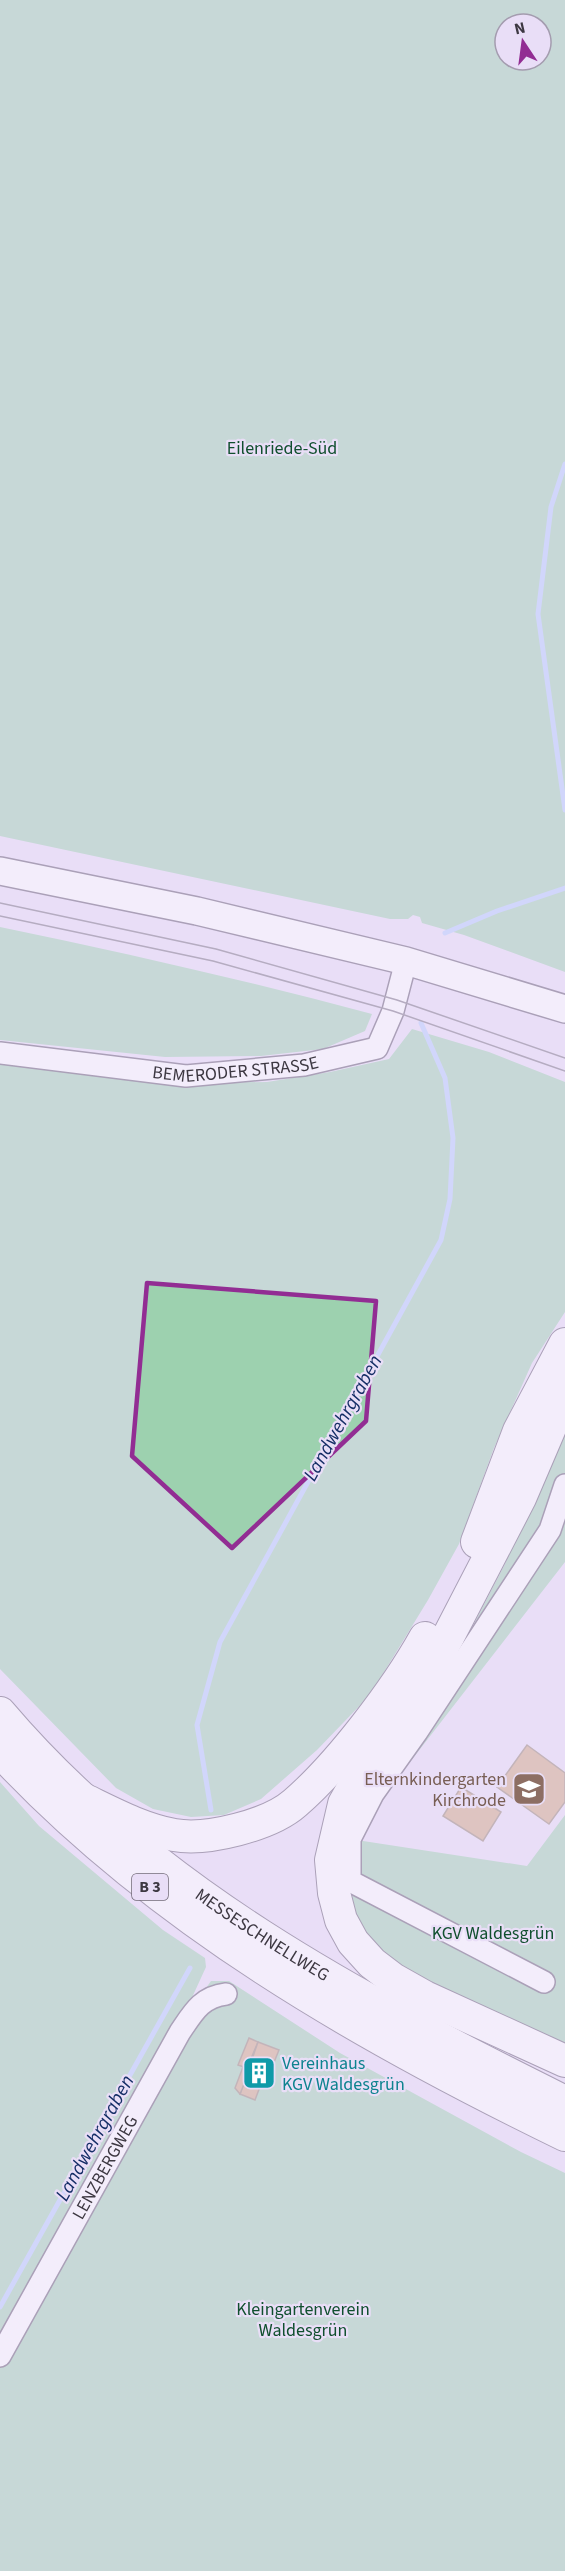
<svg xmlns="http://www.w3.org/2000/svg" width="565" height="2571" viewBox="0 0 565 2571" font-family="'Source Sans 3',sans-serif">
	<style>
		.green { fill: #9dd1af; fill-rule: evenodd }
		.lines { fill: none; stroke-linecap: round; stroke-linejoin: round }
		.stream { stroke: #b4cdfe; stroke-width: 5 }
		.building { fill: #d1a57e; stroke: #968270; stroke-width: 1.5 }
		.minor-casing { stroke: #5f566b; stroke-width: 24 }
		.major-casing { stroke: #5f566b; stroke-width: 30 }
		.highway-casing { stroke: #5f566b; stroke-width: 34 }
		.minor { stroke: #fff; stroke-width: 21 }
		.major { stroke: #fff; stroke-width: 27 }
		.highway { stroke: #fff; stroke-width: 32 }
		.tram { stroke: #766f7e; stroke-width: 1.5 }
		.marked { fill: none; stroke: #922d93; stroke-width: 4.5; stroke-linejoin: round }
		.labels { text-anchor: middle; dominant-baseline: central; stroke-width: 4.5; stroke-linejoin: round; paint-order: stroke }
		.shield { fill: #e9def7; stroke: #716a78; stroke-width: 1.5 }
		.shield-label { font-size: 16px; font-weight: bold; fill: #3d3842 }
		.park-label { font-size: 18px; fill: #104f2e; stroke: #e9def7 }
		.street-label { font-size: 18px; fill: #3d3842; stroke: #e9def7 }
		.education-label { font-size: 18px; fill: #785e54; stroke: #e9def7; text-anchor: end }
		.culture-label { font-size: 18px; fill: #0d838f; stroke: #e9def7; text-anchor: start }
		.water-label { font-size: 20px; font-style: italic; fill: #152e66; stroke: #e9def7 }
	</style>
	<rect width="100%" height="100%" fill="#e9def7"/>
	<g class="green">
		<path d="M 0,0 L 565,0 L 565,972 L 464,935 L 422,923 L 420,917 L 413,915 L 408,919 L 390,919 L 0,836 ZM 505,24 L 541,24 L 541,60 L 505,60 Z"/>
		<path d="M 0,927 C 125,953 249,981 372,1014 L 365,1031 L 323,1049 L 261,1056 L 165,1057 L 0,1040 Z"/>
		<polygon points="412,1029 489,1052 565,1082 565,1312 532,1363 494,1448 459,1544 428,1600 370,1695 317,1750 261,1799 224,1815 191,1817 153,1809 116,1788 0,1669 0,1060 168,1083 267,1082 330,1072 389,1059"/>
		<polygon points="565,1415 565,1562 386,1793 505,1564"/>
		<polygon points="0,1782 39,1826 163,1930 205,1958 206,1967 179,2026 211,1981 229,1981 340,2053 521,2152 565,2173 565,2571 0,2571"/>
		<polygon points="565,1815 565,2043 398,1968 372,1944 351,1911 344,1886 350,1839 527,1866"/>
	</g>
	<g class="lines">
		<g class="stream">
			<polyline points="565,464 551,507 538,614 565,810"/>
			<polyline points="445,933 497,911 565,888"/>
			<polyline points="211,1810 197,1725 220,1642 441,1240 450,1199 453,1138 445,1078 421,1023"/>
			<polyline points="0,2307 190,1968"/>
		</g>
	</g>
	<g class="building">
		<polygon points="527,1745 565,1773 565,1802 549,1824 497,1787"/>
		<polygon points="461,1787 501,1812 483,1841 443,1816"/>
		<polygon points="249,2038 258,2042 247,2068 238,2065"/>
		<polygon points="258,2042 279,2050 268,2077 264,2076 255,2100 240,2094"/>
		<polygon points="243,2067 250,2069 240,2094 235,2088"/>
	</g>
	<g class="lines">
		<g class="minor-casing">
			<g id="minor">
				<path id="s1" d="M 0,1053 L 186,1076 L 304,1065 L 377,1048 L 393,1011 L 406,961"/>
				<polyline points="544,1982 350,1881 350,1839 373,1794 417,1732 550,1530 565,1485"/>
				<path id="s2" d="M 0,2356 L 180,2032 C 193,2013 201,1997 226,1994"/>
			</g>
		</g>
		<g class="major-casing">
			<polyline id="major" points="0,871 197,911 406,961 565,1009"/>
		</g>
		<g class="highway-casing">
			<g id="highway">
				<polyline points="565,1393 520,1498 449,1635 413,1700 361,1774 344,1804 331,1860 334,1893 341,1920 353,1942 372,1963 393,1979 425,1997 565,2061"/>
				<polyline points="477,1542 519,1431 565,1344"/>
				<path id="s3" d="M 0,1713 C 152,1892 358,1999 565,2102"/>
				<path d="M 0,1751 C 156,1919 361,2036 565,2135"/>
				<path d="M 85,1800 C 114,1814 142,1829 174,1835 C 207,1841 270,1825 295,1803 C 339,1765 396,1690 425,1638"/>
			</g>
		</g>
		<use href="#minor" class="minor"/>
		<use href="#major" class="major"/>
		<use href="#highway" class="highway"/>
		<g class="tram">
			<polyline points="0,903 216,949 397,1000 565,1058"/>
			<polyline points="0,916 213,961 393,1011 565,1071"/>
		</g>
	</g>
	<path d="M0 0H565V2571H0ZM 147,1283 L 376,1301 L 366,1421 L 232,1548 L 132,1456 Z" fill="#e9def7" fill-opacity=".55" fill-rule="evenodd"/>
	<path class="marked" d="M 147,1283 L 376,1301 L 366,1421 L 232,1548 L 132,1456 Z"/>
	<defs>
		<g id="school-square" transform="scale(1.725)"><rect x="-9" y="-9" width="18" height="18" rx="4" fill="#8d6e63" stroke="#e9def7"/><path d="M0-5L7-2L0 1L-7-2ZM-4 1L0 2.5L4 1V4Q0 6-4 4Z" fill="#fff"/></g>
		<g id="building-square" transform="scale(1.725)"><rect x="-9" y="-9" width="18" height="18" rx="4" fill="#0f9aa8" stroke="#e9def7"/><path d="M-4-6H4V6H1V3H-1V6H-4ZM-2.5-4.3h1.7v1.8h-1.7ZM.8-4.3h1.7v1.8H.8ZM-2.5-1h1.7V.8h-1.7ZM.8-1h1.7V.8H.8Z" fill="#fff"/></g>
	</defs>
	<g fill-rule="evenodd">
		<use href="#school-square" x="529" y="1789"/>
		<use href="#building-square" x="259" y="2073"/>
	</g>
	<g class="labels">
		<rect class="shield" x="132" y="1874" width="36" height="26" rx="4.5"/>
		<g class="shield-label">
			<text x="150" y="1887">B 3</text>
		</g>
		<g class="park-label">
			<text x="282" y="448">Eilenriede-Süd</text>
			<text x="493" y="1933">KGV Waldesgrün</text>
			<text x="303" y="2309">Kleingartenverein<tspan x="303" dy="21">Waldesgrün</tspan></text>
		</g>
		<g class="street-label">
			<text stroke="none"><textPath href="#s1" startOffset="237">BEMERODER STRASSE</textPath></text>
			<text stroke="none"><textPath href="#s3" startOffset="345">MESSESCHNELLWEG</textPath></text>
			<text stroke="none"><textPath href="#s2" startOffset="216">LENZBERGWEG</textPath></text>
		</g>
		<g class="education-label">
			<text x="506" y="1779">Elternkindergarten<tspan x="506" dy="21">Kirchrode</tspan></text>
		</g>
		<g class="culture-label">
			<text x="282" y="2063">Vereinhaus<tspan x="282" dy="21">KGV Waldesgrün</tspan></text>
		</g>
		<g class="water-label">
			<text transform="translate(343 1418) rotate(-61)">Landwehrgraben</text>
			<text transform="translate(95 2138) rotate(-61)">Landwehrgraben</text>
		</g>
	</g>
	<g transform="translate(523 42) rotate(347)"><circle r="28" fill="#e9def7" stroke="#a49caf" stroke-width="1.5"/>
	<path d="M0-4.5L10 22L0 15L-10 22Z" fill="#922d93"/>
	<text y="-9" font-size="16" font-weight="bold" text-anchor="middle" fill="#3d3842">N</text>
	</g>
</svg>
